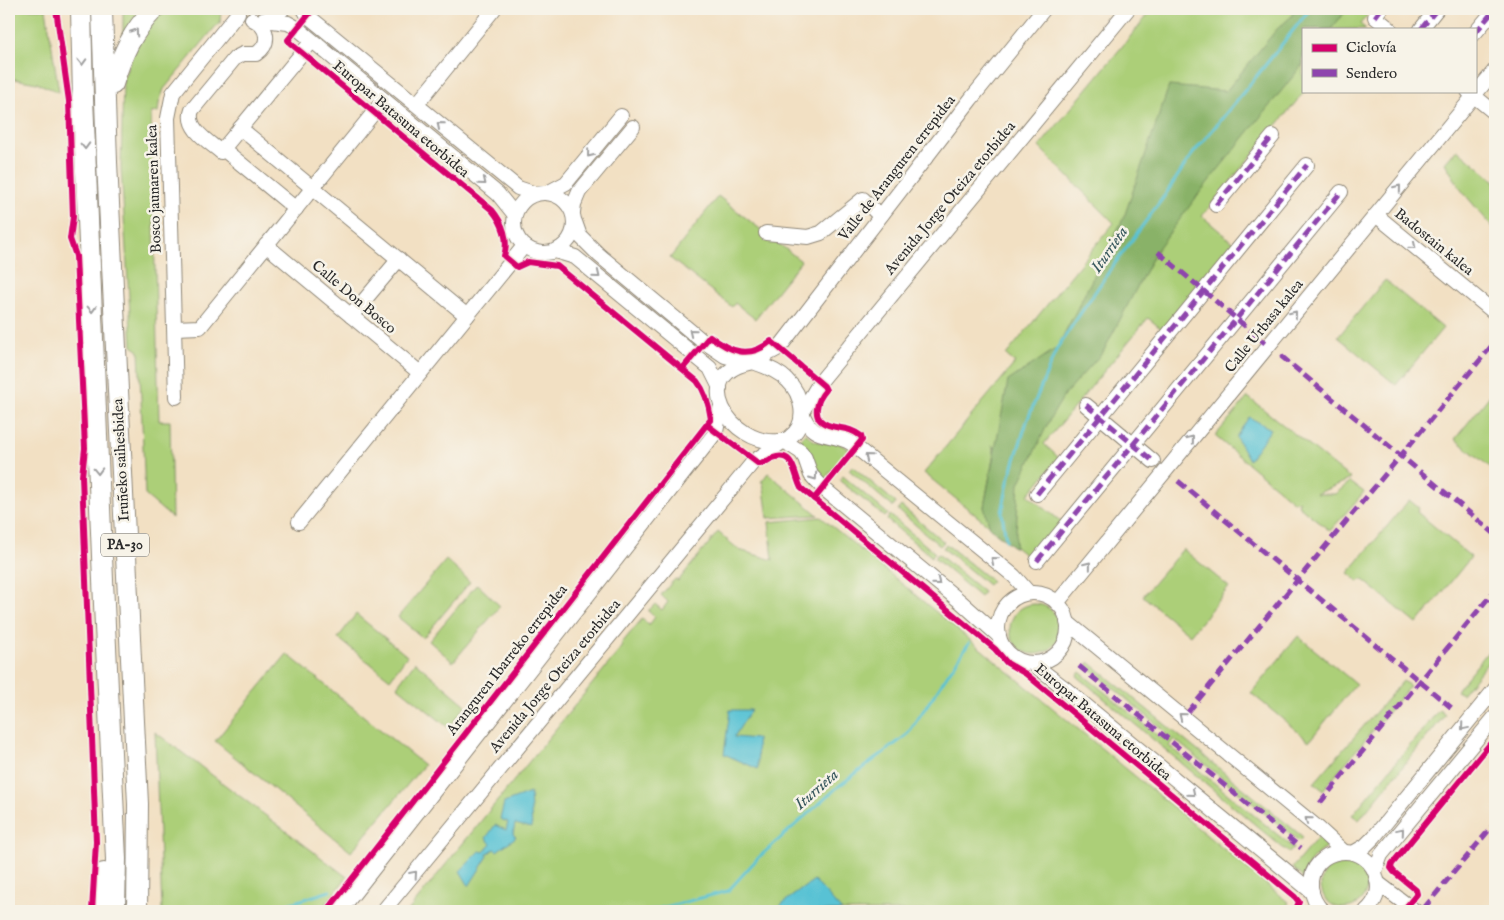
<svg xmlns="http://www.w3.org/2000/svg" width="1504" height="920" viewBox="0 0 1504 920" font-family="'IM FELL English',serif">
	<style>
		.green { fill: #accf78; stroke: #6c7d52; fill-rule: evenodd }
		.forest { fill: #89b268; stroke: #5a6e4a }
		.water { fill: #58c2d4; stroke: #427680 }
		.lines { fill: none; stroke-linecap: round; stroke-linejoin: round }
		.stream { stroke: #58c2d4; stroke-width: 3 }
		.minor-casing { stroke: #8e8677; stroke-width: 16 }
		.highway-casing { stroke: #8e8677; stroke-width: 22 }
		.minor { stroke: #fff; stroke-width: 14 }
		.highway { stroke: #fff; stroke-width: 20 }
		.quiet { stroke: #8e44ad; stroke-width: 5; stroke-dasharray: 10 5; stroke-linecap: butt }
		.cycleway-casing { stroke: #f7f3e8; stroke-width: 9 }
		.cycleway { stroke: #d6006c; stroke-width: 6 }
		.oneway { stroke: #a0a0a0 }
		.labels { text-anchor: middle; dominant-baseline: central; stroke-width: 5; stroke-linejoin: round; paint-order: stroke }
		.shield { fill: #f7f3e8; stroke: #686764; stroke-width: 1 }
		.shield-label { font-size: 14px; font-weight: bold; fill: #2b2b2b }
		.street-label { font-size: 15px; fill: #2b2b2b; stroke: #f7f3e8 }
		.water-label { font-size: 16px; font-style: italic; fill: #38585e; stroke: #f7f3e8 }
	</style>
	<rect width="100%" height="100%" fill="#f7f3e8"/>
	<filter id="ink" filterUnits="userSpaceOnUse"><feTurbulence type="fractalNoise" baseFrequency=".02" numOctaves="2"/><feDisplacementMap in="SourceGraphic" scale="10" xChannelSelector="R" yChannelSelector="G"/><feConvolveMatrix kernelMatrix="1 2 1 2 8 2 1 2 1" color-interpolation-filters="sRGB"/></filter>
	<filter id="wash" filterUnits="userSpaceOnUse"><feTurbulence type="fractalNoise" baseFrequency=".0096" numOctaves="4" result="noise"/><feDisplacementMap in="SourceGraphic" scale="20" xChannelSelector="R" yChannelSelector="G"/><feGaussianBlur stdDeviation="1.12" result="paint"/><feColorMatrix in="noise" values="0 0 0 0 0 0 0 0 0 0 0 0 0 0 0 0 0 1.4 0 .05"/><feComposite in="paint" operator="in"/></filter>
	<g filter="url(#wash)">
		<rect width="100%" height="100%" fill="#f2e0c3"/>
		<g class="green">
			<polygon points="9,9 46,9 59,92 37,83 9,78"/>
			<polygon points="123,9 147,9 123,39"/>
			<polygon points="165,9 221,9 220,24 216,26 164,89 159,103 158,112 151,113 159,421 170,421 172,518 145,495 139,351 132,346 121,168 123,79 145,25"/>
			<path d="M 1153,9 L 1373,9 L 1360,24 L 1366,29 L 1303,29 L 1303,91 L 1305,91 L 1202,216 L 1236,245 L 1164,331 L 1148,318 L 1044,444 L 1059,458 L 1028,495 L 1063,523 L 1031,560 L 924,473 L 1015,363 L 1006,355 L 1114,223 L 1039,147 ZM 992,445 L 1006,468 L 984,507 L 994,453 Z"/>
			<polygon points="1457,149 1495,181 1495,230 1462,191 1445,163"/>
			<polygon points="718,196 801,261 755,319 735,303 732,307 670,258"/>
			<polygon points="1385,280 1443,328 1396,385 1338,337"/>
			<polygon points="1495,389 1495,471 1455,439"/>
			<polygon points="1248,397 1351,479 1316,494 1335,494 1350,482 1364,492 1330,531 1298,505 1300,500 1294,502 1215,436"/>
			<path d="M 806,433 C 817,447 825,441 838,443 C 841,444 846,448 849,449 L 823,481 L 819,478 L 810,452 L 808,449 L 798,442 Z"/>
			<polygon points="852,466 896,503 893,507 849,470"/>
			<polygon points="768,473 818,515 768,518 763,482 761,482"/>
			<polygon points="843,476 888,514 885,517 840,481"/>
			<polygon points="1409,500 1419,508 1417,512 1471,557 1417,624 1362,579 1359,582 1348,573"/>
			<polygon points="901,506 944,542 940,546 898,510"/>
			<polygon points="890,515 935,553 932,557 887,520"/>
			<polygon points="821,517 1289,903 1283,911 408,911 623,646 621,644 642,619 649,625 655,617 648,611 655,604 662,610 668,602 661,595 675,579 678,581 718,532 739,550 773,560 769,522"/>
			<polygon points="946,544 992,581 988,585 943,548"/>
			<polygon points="1183,549 1229,587 1190,635 1143,596"/>
			<polygon points="938,554 984,592 980,597 934,558"/>
			<polygon points="446,560 470,582 423,638 398,617"/>
			<polygon points="477,584 500,606 453,662 429,641"/>
			<circle cx="1035" cy="629" r="25"/>
			<polygon points="356,614 407,656 390,679 338,638"/>
			<polygon points="1298,636 1356,684 1309,741 1251,693"/>
			<polygon points="1495,643 1495,654 1462,694 1456,691"/>
			<polygon points="287,654 424,765 351,852 215,741"/>
			<polygon points="415,662 466,705 449,728 397,686"/>
			<polygon points="1089,662 1303,837 1299,841 1174,739 1169,746 1294,848 1289,853 1077,676 1080,672 1161,738 1166,732 1087,666"/>
			<polygon points="1403,681 1410,686 1323,790 1314,783"/>
			<polygon points="1439,710 1445,715 1359,820 1352,815"/>
			<polygon points="155,732 347,877 320,911 162,911"/>
			<path d="M 1318,837 L 1329,846 C 1315,854 1308,862 1303,878 L 1292,868 Z"/>
			<circle cx="1344" cy="885" r="23"/>
		</g>
		<polygon class="forest" points="1294,9 1348,9 1331,29 1303,29 1303,64 1201,191 1156,251 1103,352 1065,394 1050,419 1019,484 1015,548 990,528 984,507 1008,381 1057,348 1124,217 1169,86 1226,91 1277,29 1292,16"/>
		<g class="water">
			<polygon points="1249,417 1271,429 1249,460 1236,437"/>
			<polygon points="730,710 751,710 734,737 757,739 758,769 724,754"/>
			<polygon points="530,793 532,828 515,824 513,834 516,837 497,851 494,849 487,854 488,856 469,886 460,871 480,851 484,852 491,844 486,838 495,825 506,830 508,822 500,819 504,803"/>
			<polygon points="814,880 842,911 775,911 783,903"/>
		</g>
		<g class="lines">
			<g class="stream">
				<polyline points="1006,540 1002,513 1008,482 1027,421 1057,348 1110,270 1165,195 1191,156 1251,83 1310,9"/>
				<polyline points="266,911 330,891"/>
				<polyline points="650,911 728,891 757,859 839,786 907,735 969,643"/>
			</g>
		</g>
	</g>
	<g filter="url(#ink)">
		<g class="lines">
			<g class="minor-casing">
				<g id="minor">
					<polyline points="304,9 308,16 518,188 536,194"/>
					<polyline points="1381,9 1375,17 1390,29"/>
					<path d="M 252,19 C 269,27 271,44 256,54 L 243,54 L 235,58 L 192,110 C 185,128 209,142 221,152 L 223,149 L 296,209"/>
					<polyline points="263,20 273,17 283,9"/>
					<polyline points="264,20 288,23 297,28 498,194 515,215"/>
					<polyline points="1421,29 1437,9"/>
					<polyline points="1475,33 1495,9"/>
					<polyline points="1468,91 1495,113"/>
					<polyline points="417,104 494,9"/>
					<polyline points="240,128 467,316"/>
					<polyline points="223,149 312,41"/>
					<circle cx="544" cy="223" r="30"/>
					<polyline points="547,193 566,183 621,116"/>
					<polyline points="1216,205 1273,136"/>
					<polyline points="573,212 574,204 579,192 633,127"/>
					<polyline points="1376,215 1495,313"/>
					<polyline points="575,222 580,236 599,255 700,339 725,356 748,362"/>
					<polyline points="766,233 808,237 821,233 863,199 878,214 882,214"/>
					<polyline points="266,245 420,373"/>
					<polyline points="555,251 575,257 710,368 720,388"/>
					<polyline points="351,316 399,259"/>
					<polyline points="175,328 200,327 384,100"/>
					<polyline points="753,362 779,348 971,99 1044,9"/>
					<path d="M 753,362 C 765,366 778,371 787,380 C 802,394 809,423 790,437 C 787,439 785,441 780,441 C 730,447 686,373 753,362 Z"/>
					<polyline points="176,397 168,118 173,93 238,13"/>
					<polyline points="1086,405 1153,461"/>
					<polyline points="1037,494 1307,165"/>
					<polyline points="299,522 524,246"/>
					<polyline points="1037,561 1341,192"/>
					<path d="M 1029,593 L 1014,576 L 851,443 C 829,431 812,442 802,412 L 820,382 L 1128,9"/>
					<circle cx="1033" cy="628" r="35"/>
					<polyline points="1057,603 1495,70"/>
					<polyline points="1067,622 1318,828 1344,852"/>
					<polyline points="1032,663 1062,686 1312,892"/>
					<polyline points="1353,853 1365,846 1374,837 1495,689"/>
					<polyline points="1375,871 1381,855 1495,717"/>
					<polyline points="1378,883 1415,911"/>
					<polyline points="340,911 716,432 721,406"/>
					<polyline points="383,911 754,461 784,441 801,452 805,458 811,475 823,488 961,602 999,636"/>
					<path d="M 1323,911 C 1316,905 1312,897 1311,887 C 1308,846 1370,838 1377,880 C 1380,892 1375,903 1366,911"/>
				</g>
			</g>
			<g class="highway-casing">
				<g id="highway">
					<polyline points="81,9 83,98 104,604 116,859 115,911"/>
					<polyline points="102,9 107,162 138,804 137,911"/>
					<path d="M 113,84 C 122,54 132,32 154,9"/>
					<polyline points="99,911 104,882 104,873"/>
				</g>
			</g>
			<use href="#minor" class="minor"/>
			<use href="#highway" class="highway"/>
			<g class="quiet">
				<polyline points="1375,17 1381,9"/>
				<polyline points="1421,29 1437,9"/>
				<polyline points="1475,33 1495,9"/>
				<polyline points="1216,205 1273,136"/>
				<polyline points="1158,252 1265,343"/>
				<polyline points="1281,356 1495,534"/>
				<polyline points="1086,405 1153,461"/>
				<polyline points="1178,481 1453,709"/>
				<polyline points="1037,494 1307,165"/>
				<polyline points="1037,561 1341,192"/>
				<polyline points="1079,666 1301,848"/>
				<polyline points="1188,712 1495,342"/>
				<polyline points="1320,803 1495,590"/>
				<polyline points="1424,908 1495,823"/>
			</g>
			<g class="cycleway-casing">
				<g id="cycleway">
					<polyline points="56,9 69,101 73,217 70,239 76,256 85,448 82,476 96,842 92,911"/>
					<path d="M 313,9 L 288,40 L 290,43 L 492,210 C 503,223 509,240 504,256 L 517,267 L 528,262 L 557,266 L 697,381 C 705,391 709,405 711,419 L 327,911"/>
					<path d="M 683,368 L 710,336 C 729,351 749,360 771,341 L 824,386 L 826,390 C 817,400 810,419 828,425 C 841,430 848,426 861,436 L 862,440 L 814,499"/>
					<path d="M 707,425 L 759,464 C 765,464 767,460 773,458 C 795,450 794,476 801,488 L 995,649 L 1007,663 L 1026,674 L 1295,897 L 1299,902 L 1295,911"/>
					<polyline points="1403,911 1417,894 1416,890 1394,872 1391,868 1392,864 1495,738"/>
				</g>
			</g>
			<use href="#cycleway" class="cycleway"/>
		</g>
		<defs><path id="oneway-chevron" d="M-2-3.5L2.5 0L-2 3.5" fill="none" stroke-width="1.6" stroke-linecap="round" stroke-linejoin="round" transform="scale(1.25)"/></defs>
		<g class="oneway">
			<use href="#oneway-chevron" transform="translate(135 32) rotate(-56)"/>
			<use href="#oneway-chevron" transform="translate(82 62) rotate(88)"/>
			<use href="#oneway-chevron" transform="translate(440 125) rotate(-139)"/>
			<use href="#oneway-chevron" transform="translate(85 146) rotate(88)"/>
			<use href="#oneway-chevron" transform="translate(590 154) rotate(129)"/>
			<use href="#oneway-chevron" transform="translate(483 182) rotate(39)"/>
			<use href="#oneway-chevron" transform="translate(1398 188) rotate(-51)"/>
			<use href="#oneway-chevron" transform="translate(1413 246) rotate(39)"/>
			<use href="#oneway-chevron" transform="translate(597 275) rotate(39)"/>
			<use href="#oneway-chevron" transform="translate(92 309) rotate(88)"/>
			<use href="#oneway-chevron" transform="translate(1294 314) rotate(-51)"/>
			<use href="#oneway-chevron" transform="translate(692 332) rotate(-141)"/>
			<use href="#oneway-chevron" transform="translate(1191 439) rotate(-51)"/>
			<use href="#oneway-chevron" transform="translate(868 457) rotate(-141)"/>
			<use href="#oneway-chevron" transform="translate(98 471) rotate(88)"/>
			<use href="#oneway-chevron" transform="translate(814 477) rotate(55)"/>
			<use href="#oneway-chevron" transform="translate(994 560) rotate(-141)"/>
			<use href="#oneway-chevron" transform="translate(1088 565) rotate(-51)"/>
			<use href="#oneway-chevron" transform="translate(937 582) rotate(39)"/>
			<use href="#oneway-chevron" transform="translate(1182 716) rotate(-141)"/>
			<use href="#oneway-chevron" transform="translate(1464 727) rotate(130)"/>
			<use href="#oneway-chevron" transform="translate(1192 793) rotate(40)"/>
			<use href="#oneway-chevron" transform="translate(1308 820) rotate(-141)"/>
			<use href="#oneway-chevron" transform="translate(1401 831) rotate(-50)"/>
			<use href="#oneway-chevron" transform="translate(414 874) rotate(-49)"/>
		</g>
	</g>
	<g class="labels">
		<rect class="shield" x="101" y="533.5" width="48" height="23" rx="4"/>
		<g class="shield-label">
			<text x="125" y="545">PA-30</text>
		</g>
		<g class="street-label">
			<text transform="translate(401 119) rotate(40)">Europar Batasuna etorbidea</text>
			<text transform="translate(897 168) rotate(-52)">Valle de Aranguren errepidea</text>
			<text transform="translate(154 189) rotate(-92)">Bosco jaunaren kalea</text>
			<text transform="translate(950 198) rotate(-50)">Avenida Jorge Oteiza etorbidea</text>
			<text transform="translate(1434 242) rotate(39)">Badostain kalea</text>
			<text transform="translate(354 297) rotate(40)">Calle Don Bosco</text>
			<text transform="translate(1264 326) rotate(-51)">Calle Urbasa kalea</text>
			<text transform="translate(121 460) rotate(-93)">Iruñeko saihesbidea</text>
			<text transform="translate(507 660) rotate(-52)">Aranguren Ibarreko errepidea</text>
			<text transform="translate(555 676) rotate(-50)">Avenida Jorge Oteiza etorbidea</text>
			<text transform="translate(1103 722) rotate(40)">Europar Batasuna etorbidea</text>
		</g>
		<g class="water-label">
			<text transform="translate(1110 250) rotate(-55)">Iturrieta</text>
			<text transform="translate(817 790) rotate(-41)">Iturrieta</text>
		</g>
	</g>
	<rect width="1504" height="920" fill="none" stroke="#f7f3e8" stroke-width="30"/>
	<rect x="1302" y="28" width="175" height="65" fill="#f7f3e8" stroke="#a5a39c"/>
	<rect x="1312" y="44" width="25" height="8" fill="#d6006c" stroke="#a5a39c"/>
	<text x="1346" y="52" font-size="15" fill="#2b2b2b">Ciclovía</text>
	<rect x="1312" y="69" width="25" height="8" fill="#8e44ad" stroke="#a5a39c"/>
	<text x="1346" y="78" font-size="15" fill="#2b2b2b">Sendero</text>
</svg>
